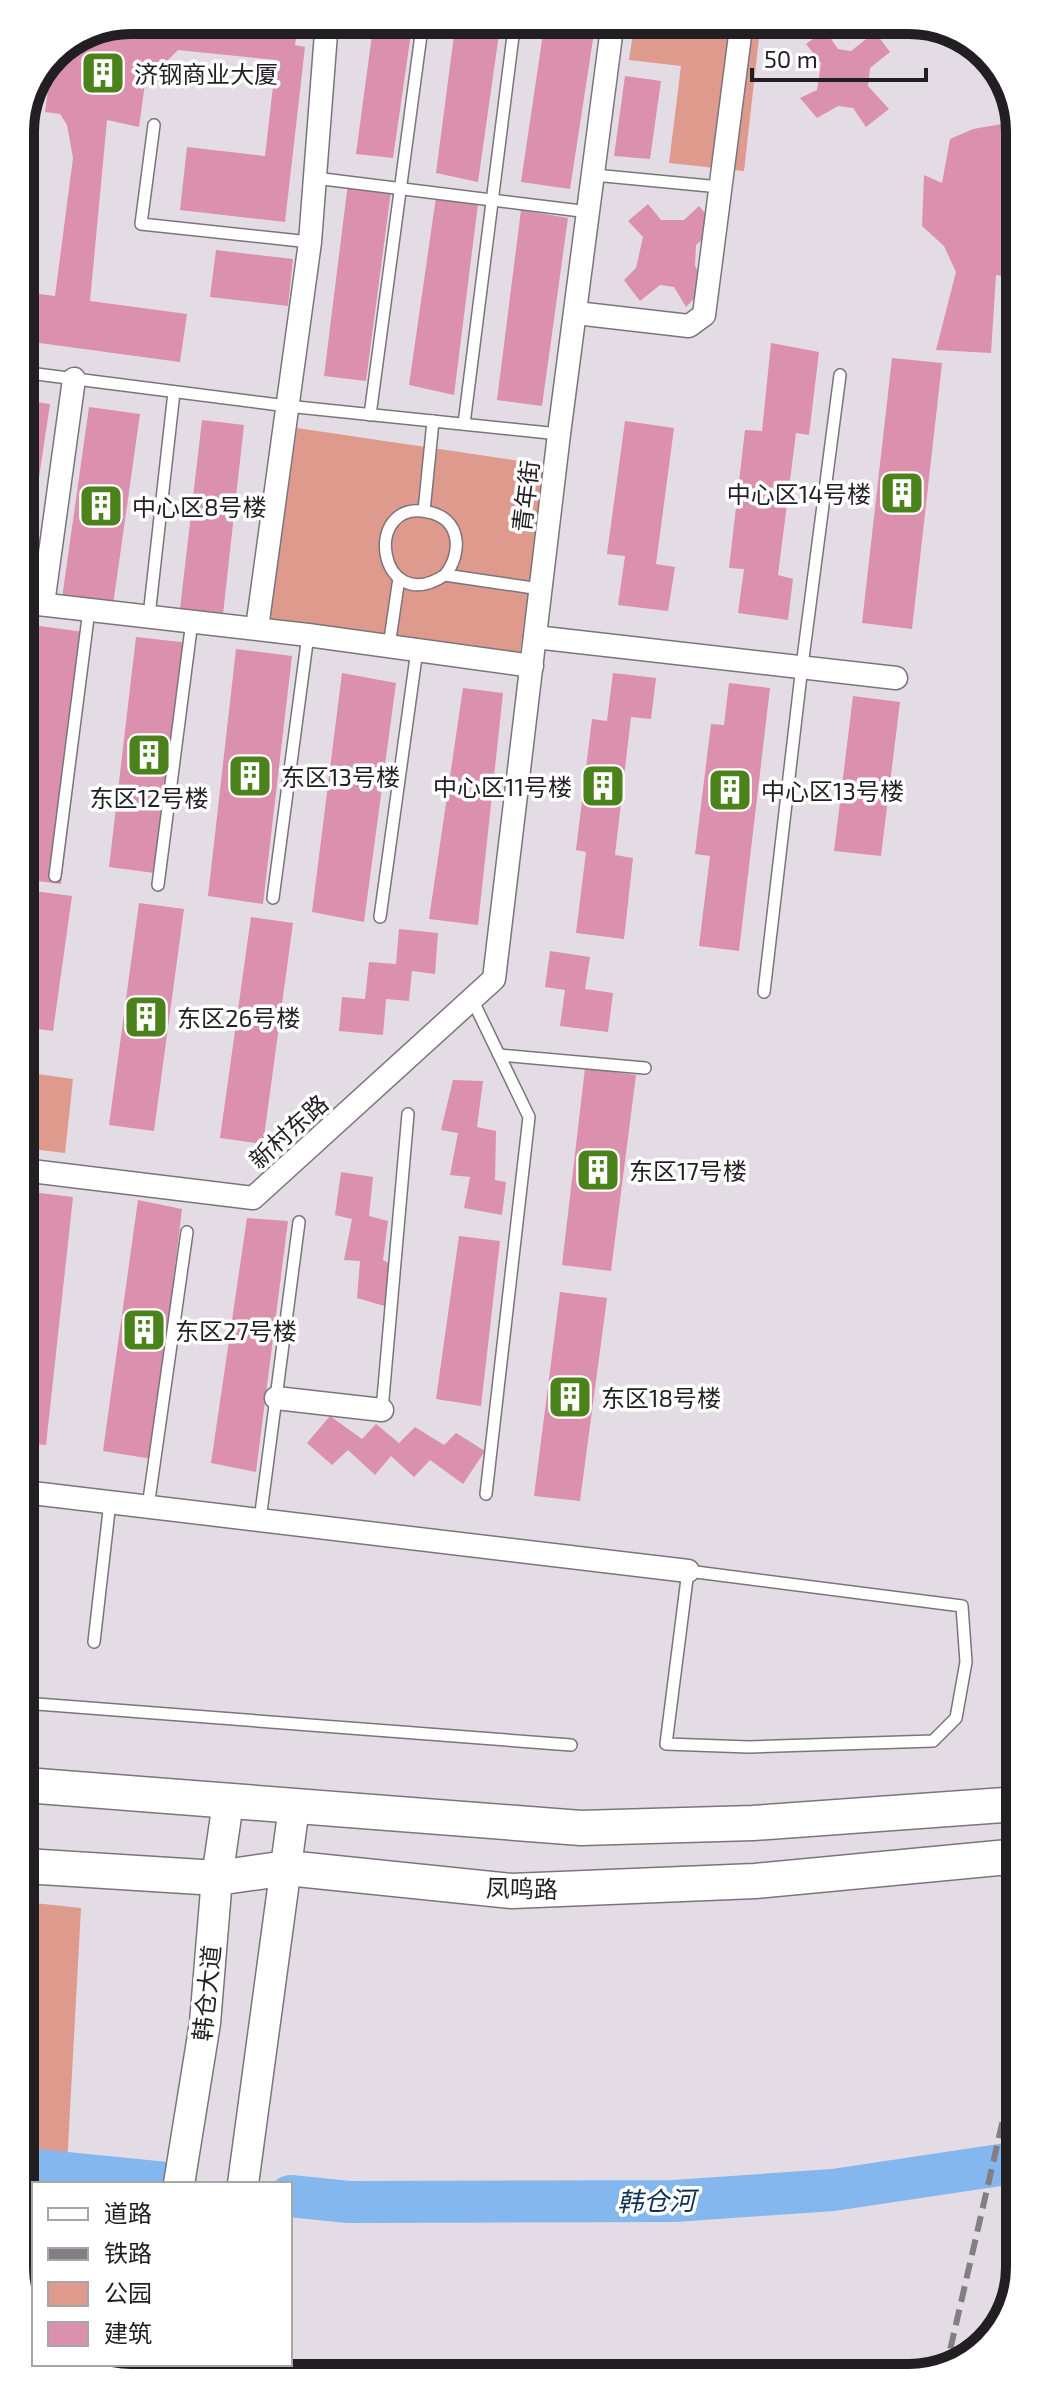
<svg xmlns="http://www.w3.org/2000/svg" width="1040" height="2398" viewBox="0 0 1040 2398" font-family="'Exo 2','Noto Sans SC',sans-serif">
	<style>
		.green { fill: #df9a8e }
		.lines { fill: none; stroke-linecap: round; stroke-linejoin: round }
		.river { stroke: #85b7ef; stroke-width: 42 }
		.building { fill: #db90ad }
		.lane-casing { stroke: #7b747c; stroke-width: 14 }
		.street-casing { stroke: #7b747c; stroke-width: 25 }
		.secondary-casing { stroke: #7b747c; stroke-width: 33 }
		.primary-casing { stroke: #7b747c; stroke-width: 37 }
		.lane { stroke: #fff; stroke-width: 11 }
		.street { stroke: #fff; stroke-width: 22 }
		.secondary { stroke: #fff; stroke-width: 30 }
		.primary { stroke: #fff; stroke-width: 34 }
		.rail { stroke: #837e84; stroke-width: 6; stroke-dasharray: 16 8; stroke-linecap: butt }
		.labels { text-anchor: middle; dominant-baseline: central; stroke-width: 7; stroke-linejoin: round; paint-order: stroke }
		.poi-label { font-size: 24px; fill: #221f22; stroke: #fff; text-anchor: start }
		.street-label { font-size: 24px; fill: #221f22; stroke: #fff }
		.water-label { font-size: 26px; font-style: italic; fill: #0d3155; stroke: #fff }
		.rim { fill: none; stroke: #221f22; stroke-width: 10 }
	</style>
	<rect width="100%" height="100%" fill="#e4dce5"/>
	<g class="green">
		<polygon points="635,20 761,20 744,171 669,163 681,66 629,60"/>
		<polygon points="297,428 547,465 519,659 269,623"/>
		<polygon points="23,1072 73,1079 65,1153 23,1148"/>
		<polygon points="25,1902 81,1908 66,2184 34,2184 34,2314 26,2303"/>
	</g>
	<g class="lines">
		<g class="river">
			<polyline points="26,2169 176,2184"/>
			<polyline points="290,2196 349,2202 674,2201 833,2190 1020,2162"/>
		</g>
	</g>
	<g class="building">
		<polygon points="131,20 299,20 295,45 305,47 285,222 180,210 187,147 265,156 276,60 178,50 145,83 139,127 107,120 90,301 187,314 180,362 32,342 39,294 55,296 73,158 67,125 60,114 45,112 53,53"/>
		<polygon points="374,20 413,20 393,158 356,154"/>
		<polygon points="456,20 501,20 478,182 436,173"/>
		<polygon points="545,20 596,20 570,189 521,182"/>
		<polygon points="825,30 838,49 851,51 875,32 890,52 870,68 868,86 889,109 866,127 853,108 838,106 817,118 800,98 817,90 821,63 806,44"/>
		<polygon points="625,76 661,81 650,159 614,156"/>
		<polygon points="1014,122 1014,278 996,275 991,353 936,350 956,272 944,246 922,226 924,175 942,183 950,139 973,129"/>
		<polygon points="348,183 391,191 366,381 324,376"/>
		<polygon points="436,197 478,204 454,395 409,385"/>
		<polygon points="648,204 661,220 684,220 699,206 717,227 696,245 695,266 706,286 686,307 674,287 660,285 640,301 624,280 636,268 643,237 628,221"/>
		<polygon points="521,210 568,218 542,406 497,400"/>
		<polygon points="216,250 293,259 288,306 210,297"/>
		<polygon points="771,343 819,352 809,435 796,433 778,575 793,579 788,620 738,613 744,569 729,568 745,430 762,431"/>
		<polygon points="892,358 942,363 912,629 862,623"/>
		<polygon points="21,400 50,404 23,584 21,584"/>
		<polygon points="89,407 140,414 113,605 62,598"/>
		<polygon points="202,420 244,425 223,614 180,609"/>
		<polygon points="625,421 674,428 656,564 675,567 668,611 618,605 625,556 607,554"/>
		<polygon points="39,626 92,633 61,884 22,879 22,764"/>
		<polygon points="136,637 190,643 162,874 109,867"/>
		<polygon points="236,649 292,656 263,904 208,896"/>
		<polygon points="342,673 396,683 364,922 312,912"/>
		<polygon points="613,673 656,678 651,719 631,717 615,855 633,858 624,939 576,933 586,852 576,850 592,719 607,721"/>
		<polygon points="729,683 770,688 739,951 699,946 710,856 695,854 711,724 724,725"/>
		<polygon points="463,688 503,693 478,925 429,919"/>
		<polygon points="853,696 900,702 881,856 834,851"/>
		<polygon points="27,890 72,896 53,1031 23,1027 22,920"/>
		<polygon points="139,903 184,909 154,1131 109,1125"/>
		<polygon points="251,917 293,923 263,1144 220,1138"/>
		<polygon points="399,929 438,933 435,974 412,971 409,1001 386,999 383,1035 339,1031 342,997 365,999 369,962 396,964"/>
		<polygon points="550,951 590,957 585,989 613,993 608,1032 560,1026 565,990 545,987"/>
		<polygon points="585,1068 636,1075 611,1271 562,1265"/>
		<polygon points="453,1080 483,1081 477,1127 496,1131 495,1180 506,1182 502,1215 464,1208 470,1177 450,1175 458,1133 441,1130"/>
		<polygon points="341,1172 373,1177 369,1216 388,1221 383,1260 394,1266 388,1307 357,1298 360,1261 344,1260 352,1219 335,1215"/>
		<polygon points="23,1191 73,1197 46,1445 24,1443"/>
		<polygon points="138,1200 182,1209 152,1459 103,1451"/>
		<polygon points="247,1218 288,1221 256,1472 211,1463"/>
		<polygon points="459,1236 500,1241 481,1406 436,1399"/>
		<polygon points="560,1292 607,1298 580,1501 534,1496"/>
		<polygon points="330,1416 362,1439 376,1424 399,1443 415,1427 444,1445 456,1433 485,1451 463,1484 430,1460 414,1477 391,1456 375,1475 348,1450 332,1465 307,1443"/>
	</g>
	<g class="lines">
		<g class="lane-casing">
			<g id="lane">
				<polyline points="154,125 141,224 310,242"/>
				<polyline points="594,175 720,187"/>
				<polyline points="315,178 589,212"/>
				<polyline points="21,372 287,406 559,434"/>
				<polyline points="370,415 423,20"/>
				<polyline points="464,424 515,20"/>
				<polyline points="424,511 433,421"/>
				<path d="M 445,575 C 463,553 461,518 428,512 C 361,498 378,619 445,575 L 540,589"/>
				<polyline points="149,616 174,392"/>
				<polyline points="389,646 399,578"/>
				<polyline points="55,876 89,610"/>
				<polyline points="158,885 192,621"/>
				<polyline points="273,898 308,635"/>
				<polyline points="380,917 417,650"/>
				<polyline points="764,992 802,666 840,375"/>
				<polyline points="472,999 529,1117 486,1494"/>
				<polyline points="499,1055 645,1068"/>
				<polyline points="382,1410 408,1114"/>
				<polyline points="148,1507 187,1232"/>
				<polyline points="260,1520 299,1222"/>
				<polygon points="688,1571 962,1606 966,1662 956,1718 933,1741 749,1747 666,1744"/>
				<polyline points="94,1642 110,1502"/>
				<polyline points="24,1703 571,1745"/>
			</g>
		</g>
		<g class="street-casing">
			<g id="street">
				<polyline points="576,313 689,326 704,315 742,20"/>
				<polyline points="21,602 308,635 532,666"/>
				<polyline points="43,604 74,379"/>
				<polyline points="257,628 310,242 327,20"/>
				<polyline points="535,637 896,678"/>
				<polyline points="23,1170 253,1198 494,979 559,434 613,20"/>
				<polyline points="276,1398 382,1410"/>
				<polyline points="24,1492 688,1571"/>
			</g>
		</g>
		<g class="secondary-casing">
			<g id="secondary">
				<polyline points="179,2184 205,2023 217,1878 228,1802"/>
				<polyline points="243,2184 294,1807"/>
				<polyline points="214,2377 216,2364"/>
				<polyline points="149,2378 151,2364"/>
			</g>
		</g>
		<g class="primary-casing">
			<g id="primary">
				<polyline points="25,1785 581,1828 753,1823 1019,1804"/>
				<polyline points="25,1866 217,1878 287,1868 512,1891 755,1881 1019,1856"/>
			</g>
		</g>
		<use href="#lane" class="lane"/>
		<use href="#street" class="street"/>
		<use href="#secondary" class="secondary"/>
		<use href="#primary" class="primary"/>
		<polyline class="rail" points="945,2372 1019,2050"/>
	</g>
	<defs>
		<g id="building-square" transform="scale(2.3)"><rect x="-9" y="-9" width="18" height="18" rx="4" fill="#4b821b" stroke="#fff"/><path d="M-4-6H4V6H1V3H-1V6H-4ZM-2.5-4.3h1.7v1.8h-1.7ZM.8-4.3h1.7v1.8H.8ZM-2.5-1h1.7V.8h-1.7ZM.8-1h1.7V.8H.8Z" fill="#fff"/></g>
	</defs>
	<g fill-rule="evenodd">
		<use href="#building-square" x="103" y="73"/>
		<use href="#building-square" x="902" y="493"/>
		<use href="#building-square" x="101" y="506"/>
		<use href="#building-square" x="149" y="755"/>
		<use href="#building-square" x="250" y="776"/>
		<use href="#building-square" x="603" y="786"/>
		<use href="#building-square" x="730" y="790"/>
		<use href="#building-square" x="146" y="1017"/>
		<use href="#building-square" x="598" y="1170"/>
		<use href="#building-square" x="144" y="1330"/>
		<use href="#building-square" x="570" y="1397"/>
	</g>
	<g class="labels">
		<g class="poi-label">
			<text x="134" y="73">济钢商业大厦</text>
			<text x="871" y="493" text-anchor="end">中心区14号楼</text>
			<text x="132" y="506">中心区8号楼</text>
			<text x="281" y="776">东区13号楼</text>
			<text x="572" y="786" text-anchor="end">中心区11号楼</text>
			<text x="761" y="790">中心区13号楼</text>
			<text x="149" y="797" text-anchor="middle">东区12号楼</text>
			<text x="177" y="1017">东区26号楼</text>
			<text x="629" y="1170">东区17号楼</text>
			<text x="175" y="1330">东区27号楼</text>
			<text x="601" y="1397">东区18号楼</text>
		</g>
		<g class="street-label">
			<text transform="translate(525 496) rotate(-83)">青年街</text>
			<text transform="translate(288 1131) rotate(-42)">新村东路</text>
			<text transform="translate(522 1888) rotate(1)">凤鸣路</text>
			<text transform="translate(206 1993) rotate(-84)">韩仓大道</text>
		</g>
		<g class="water-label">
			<text transform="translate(656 2200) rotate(-1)">韩仓河</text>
		</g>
	</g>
	<path d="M0 0H1040V2398H0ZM131 34H909A97 97 0 0 1 1006 131V2267A97 97 0 0 1 909 2364H131A97 97 0 0 1 34 2267V131A97 97 0 0 1 131 34Z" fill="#fff" fill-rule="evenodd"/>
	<path class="rim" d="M131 34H909A97 97 0 0 1 1006 131V2267A97 97 0 0 1 909 2364H131A97 97 0 0 1 34 2267V131A97 97 0 0 1 131 34Z"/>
	<rect x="32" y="2182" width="260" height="184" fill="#ffffff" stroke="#a7a5a7" stroke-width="2"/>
	<rect x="48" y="2208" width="40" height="12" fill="#ffffff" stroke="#a7a5a7" stroke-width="2"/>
	<text x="104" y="2222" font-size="24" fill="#221f22">道路</text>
	<rect x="48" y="2248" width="40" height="12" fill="#837e84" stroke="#a7a5a7" stroke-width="2"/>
	<text x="104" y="2262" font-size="24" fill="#221f22">铁路</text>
	<rect x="48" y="2282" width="40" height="24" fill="#df9a8e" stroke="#a7a5a7" stroke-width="2"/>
	<text x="104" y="2302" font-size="24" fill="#221f22">公园</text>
	<rect x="48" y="2322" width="40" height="24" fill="#db90ad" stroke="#a7a5a7" stroke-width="2"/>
	<text x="104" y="2342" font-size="24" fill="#221f22">建筑</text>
	<path d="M752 68v12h174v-12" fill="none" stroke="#221f22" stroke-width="4"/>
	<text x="764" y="68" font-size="24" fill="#221f22" stroke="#ffffff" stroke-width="6" paint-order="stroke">50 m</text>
</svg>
